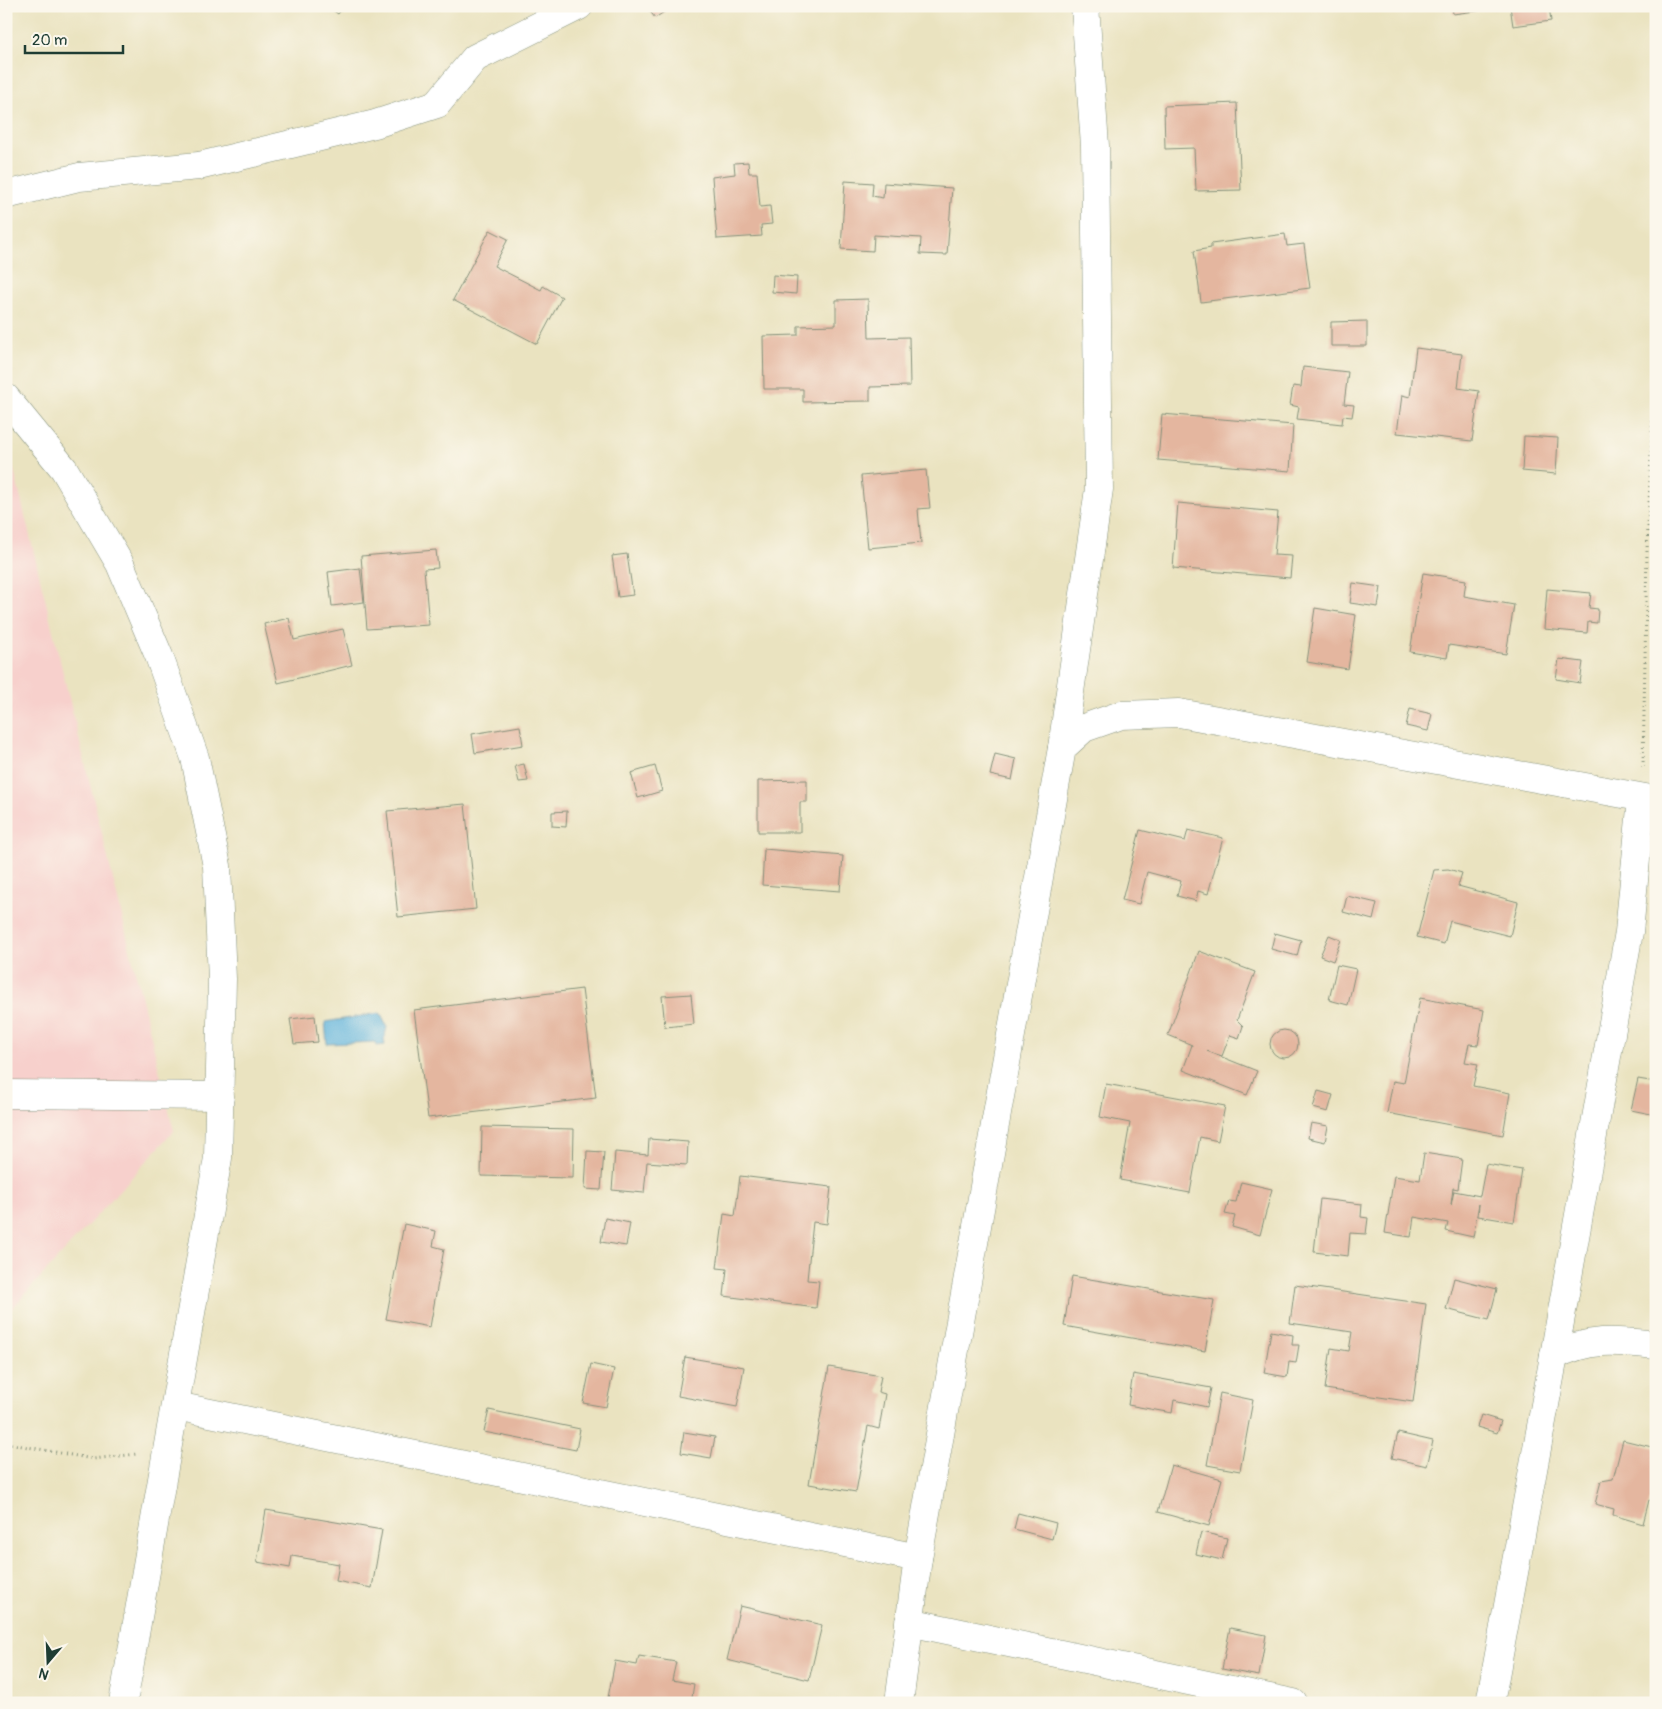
<svg xmlns="http://www.w3.org/2000/svg" width="1662" height="1709" viewBox="0 0 1662 1709" font-family="Pangolin,sans-serif">
	<style>
		.built { fill: #f7d0cc }
		.water { fill: #5fb3db; stroke: #3f7888 }
		.building { fill: #e4b69f }
		.lines { fill: none; stroke-linecap: round; stroke-linejoin: round }
		.minor-casing { stroke: #84907a; stroke-width: 29 }
		.path { stroke: #84907a; stroke-width: 3; stroke-dasharray: 1 4; stroke-linecap: butt }
		.minor { stroke: #fff; stroke-width: 28 }
	</style>
	<rect width="100%" height="100%" fill="#fbf7ec"/>
	<filter id="ink" filterUnits="userSpaceOnUse"><feTurbulence type="fractalNoise" baseFrequency=".02" numOctaves="2"/><feDisplacementMap in="SourceGraphic" scale="10" xChannelSelector="R" yChannelSelector="G"/><feConvolveMatrix kernelMatrix="1 2 1 2 8 2 1 2 1" color-interpolation-filters="sRGB"/></filter>
	<filter id="wash" filterUnits="userSpaceOnUse"><feTurbulence type="fractalNoise" baseFrequency=".0096" numOctaves="4" result="noise"/><feDisplacementMap in="SourceGraphic" scale="20" xChannelSelector="R" yChannelSelector="G"/><feGaussianBlur stdDeviation="1.12" result="paint"/><feColorMatrix in="noise" values="0 0 0 0 0 0 0 0 0 0 0 0 0 0 0 0 0 1.4 0 .05"/><feComposite in="paint" operator="in"/></filter>
	<g filter="url(#wash)">
		<rect width="100%" height="100%" fill="#eae3c0"/>
		<polygon class="built" points="6,454 11,458 174,1131 6,1315"/>
		<polygon class="water" points="380,1013 387,1027 384,1039 385,1045 376,1046 375,1042 327,1044 325,1022"/>
		<g id="blocks">
			<g class="building">
				<polygon points="327,6 344,6 338,14"/>
				<polygon points="646,6 673,6 655,18"/>
				<polygon points="1452,6 1506,6 1506,7 1453,14"/>
				<polygon points="1510,6 1549,6 1551,21 1513,26"/>
				<polygon points="1237,103 1241,190 1196,191 1194,148 1165,149 1164,106"/>
				<polygon points="748,162 749,173 757,173 760,207 770,206 772,224 761,225 762,236 717,239 712,177 735,174 734,163"/>
				<polygon points="845,181 873,183 872,196 883,198 884,183 952,188 947,255 920,254 921,238 874,235 873,251 841,249"/>
				<polygon points="490,230 508,239 494,266 541,290 543,286 562,297 537,344 453,300"/>
				<polygon points="1285,234 1287,246 1304,244 1310,288 1201,302 1194,251 1211,248 1211,244"/>
				<polygon points="773,275 797,277 796,294 772,292"/>
				<polygon points="868,299 869,338 909,337 910,386 870,387 870,401 803,402 803,389 764,389 763,336 798,335 798,326 836,325 836,300"/>
				<polygon points="1367,321 1367,346 1331,346 1331,322"/>
				<polygon points="1416,348 1462,354 1458,388 1479,391 1472,441 1397,433 1402,395 1410,397"/>
				<polygon points="1303,367 1348,372 1344,404 1354,405 1352,417 1343,416 1342,424 1297,419 1299,407 1290,405 1293,386 1301,387"/>
				<polygon points="1162,414 1293,425 1290,471 1158,460"/>
				<polygon points="1524,436 1558,438 1556,474 1522,471"/>
				<polygon points="926,470 930,508 918,509 921,543 868,548 861,476"/>
				<polygon points="1178,503 1278,512 1274,555 1292,556 1290,578 1173,568"/>
				<polygon points="436,550 438,568 424,569 429,625 367,629 361,556"/>
				<polygon points="627,554 633,595 618,597 612,556"/>
				<polygon points="360,568 364,602 332,606 328,572"/>
				<polygon points="1423,573 1466,580 1464,596 1514,605 1506,654 1449,645 1447,658 1410,652"/>
				<polygon points="1353,583 1381,587 1378,607 1350,603"/>
				<polygon points="1547,589 1591,593 1589,608 1598,609 1597,623 1588,622 1587,633 1544,629"/>
				<polygon points="1315,608 1356,615 1348,669 1307,662"/>
				<polygon points="289,618 294,640 343,629 352,665 278,683 264,624"/>
				<polygon points="1559,659 1583,662 1580,683 1556,679"/>
				<polygon points="1410,709 1432,714 1428,731 1406,726"/>
				<polygon points="520,726 523,745 475,753 472,734"/>
				<polygon points="995,754 1016,759 1012,780 990,775"/>
				<polygon points="524,764 528,781 519,782 515,766"/>
				<polygon points="655,766 662,791 638,798 631,773"/>
				<polygon points="807,780 807,802 800,802 800,832 758,832 758,781"/>
				<polygon points="465,804 476,909 398,917 387,811"/>
				<polygon points="567,811 566,827 552,826 552,812"/>
				<polygon points="1140,830 1185,841 1188,830 1223,838 1208,894 1198,891 1196,901 1177,896 1181,881 1147,872 1139,904 1122,900"/>
				<polygon points="764,849 843,856 840,891 762,885"/>
				<polygon points="1448,869 1462,873 1458,886 1518,902 1510,936 1450,921 1444,944 1417,937 1434,870"/>
				<polygon points="1347,896 1377,903 1373,920 1343,912"/>
				<polygon points="1275,933 1301,940 1297,956 1271,949"/>
				<polygon points="1329,935 1341,940 1333,961 1320,956"/>
				<polygon points="1199,951 1255,972 1237,1020 1243,1026 1239,1038 1230,1035 1222,1056 1207,1051 1257,1071 1247,1095 1183,1070 1192,1045 1168,1035"/>
				<polygon points="1337,965 1356,969 1348,1005 1329,1000"/>
				<polygon points="582,989 596,1098 428,1118 414,1010"/>
				<polygon points="691,994 694,1024 665,1027 662,996"/>
				<polygon points="1420,998 1484,1010 1478,1045 1469,1044 1465,1062 1478,1064 1473,1086 1510,1093 1503,1135 1387,1113 1393,1081 1404,1083"/>
				<polygon points="315,1016 318,1042 294,1044 290,1019"/>
				<circle cx="1284" cy="1044" r="14"/>
				<polygon points="1638,1079 1656,1082 1656,1115 1631,1110"/>
				<polygon points="1106,1084 1225,1106 1218,1141 1200,1137 1190,1193 1120,1180 1130,1123 1100,1117"/>
				<polygon points="1318,1091 1333,1095 1328,1112 1313,1108"/>
				<polygon points="1311,1123 1328,1126 1325,1142 1308,1138"/>
				<polygon points="482,1127 574,1129 573,1178 481,1176"/>
				<polygon points="649,1139 688,1142 687,1165 647,1162 644,1193 612,1190 615,1152 648,1155"/>
				<polygon points="587,1151 604,1152 601,1190 585,1189"/>
				<polygon points="1424,1153 1462,1159 1458,1189 1453,1188 1451,1205 1454,1191 1480,1196 1486,1164 1522,1170 1514,1222 1478,1216 1479,1204 1473,1237 1446,1231 1448,1223 1414,1217 1411,1237 1385,1233 1394,1176 1420,1180"/>
				<polygon points="740,1176 831,1187 827,1224 813,1222 807,1280 819,1281 816,1308 724,1296 727,1269 717,1268 724,1214 735,1216"/>
				<polygon points="1241,1182 1272,1189 1260,1235 1232,1227 1235,1216 1225,1214 1229,1201 1236,1202"/>
				<polygon points="1320,1199 1362,1204 1361,1217 1368,1218 1366,1234 1350,1233 1348,1256 1314,1252"/>
				<polygon points="605,1218 630,1223 626,1246 601,1242"/>
				<polygon points="404,1224 436,1231 433,1246 444,1249 430,1327 386,1319"/>
				<polygon points="1072,1276 1214,1300 1205,1351 1064,1326"/>
				<polygon points="1454,1278 1497,1289 1489,1320 1446,1309"/>
				<polygon points="1295,1285 1426,1304 1413,1402 1325,1389 1331,1348 1349,1351 1352,1332 1290,1323"/>
				<polygon points="1271,1331 1293,1335 1292,1345 1299,1345 1296,1363 1289,1362 1287,1377 1264,1373"/>
				<polygon points="685,1357 744,1367 737,1407 678,1396"/>
				<polygon points="591,1364 614,1369 606,1407 583,1403"/>
				<polygon points="829,1367 881,1376 878,1392 885,1394 879,1429 868,1426 856,1492 809,1484"/>
				<polygon points="1133,1374 1211,1388 1207,1407 1174,1400 1172,1413 1128,1405"/>
				<polygon points="1220,1393 1253,1400 1240,1471 1207,1465"/>
				<polygon points="489,1410 580,1429 576,1450 484,1432"/>
				<polygon points="1481,1415 1501,1421 1497,1433 1477,1427"/>
				<polygon points="684,1432 715,1437 711,1458 681,1453"/>
				<polygon points="1398,1433 1433,1441 1427,1466 1392,1458"/>
				<polygon points="1623,1440 1656,1448 1656,1502 1649,1500 1643,1524 1613,1515 1614,1509 1595,1504 1601,1481 1613,1479"/>
				<polygon points="1171,1465 1222,1479 1209,1526 1158,1512"/>
				<polygon points="266,1510 382,1530 372,1588 336,1581 339,1564 292,1556 290,1568 257,1562"/>
				<polygon points="1018,1513 1056,1523 1052,1539 1014,1529"/>
				<polygon points="1201,1532 1227,1538 1222,1560 1196,1554"/>
				<polygon points="740,1606 822,1625 809,1680 727,1660"/>
				<polygon points="1230,1628 1266,1635 1259,1676 1222,1669"/>
				<polygon points="639,1656 676,1662 672,1680 694,1684 691,1703 607,1703 615,1661 637,1665"/>
			</g>
		</g>
	</g>
	<g filter="url(#ink)">
		<use href="#blocks" fill-opacity="0" stroke="#84907a" stroke-width="1"/>
		<g class="lines">
			<g class="minor-casing">
				<g id="minor">
					<polyline points="6,195 79,177 199,166 375,124 437,104 475,58 579,6"/>
					<polyline points="6,398 64,469 120,564 159,656 195,758 217,866 222,979 218,1158 123,1703"/>
					<polyline points="1062,748 1084,728 1121,715 1179,713 1656,800"/>
					<polyline points="6,1094 220,1096"/>
					<path d="M 1554,1356 C 1589,1337 1618,1341 1656,1345"/>
					<polyline points="176,1406 918,1558"/>
					<polyline points="909,1622 1293,1703"/>
					<polyline points="899,1703 918,1558 1062,748 1099,489 1095,146 1085,6"/>
					<polyline points="1490,1703 1554,1356 1629,932 1642,798"/>
				</g>
			</g>
			<g class="path">
				<polyline points="1643,767 1647,550 1656,340"/>
				<polyline points="6,1443 93,1459 137,1454"/>
			</g>
			<use href="#minor" class="minor"/>
		</g>
	</g>
	<rect width="1662" height="1709" fill="none" stroke="#fbf7ec" stroke-width="25"/>
	<g transform="translate(48 1662) rotate(199)" stroke="#fbf7ec" stroke-width="4" paint-order="stroke">
	<path d="M0-4L9 19L0 12L-9 19Z" fill="#1f3d34"/>
	<text y="-8" font-size="14" font-weight="bold" text-anchor="middle" fill="#1f3d34">N</text>
	</g>
	<path d="M25 45v8h98v-8" fill="none" stroke="#1f3d34" stroke-width="2.5"/>
	<text x="32" y="45" font-size="15" fill="#1f3d34" stroke="#fbf7ec" stroke-width="4" paint-order="stroke">20 m</text>
</svg>
